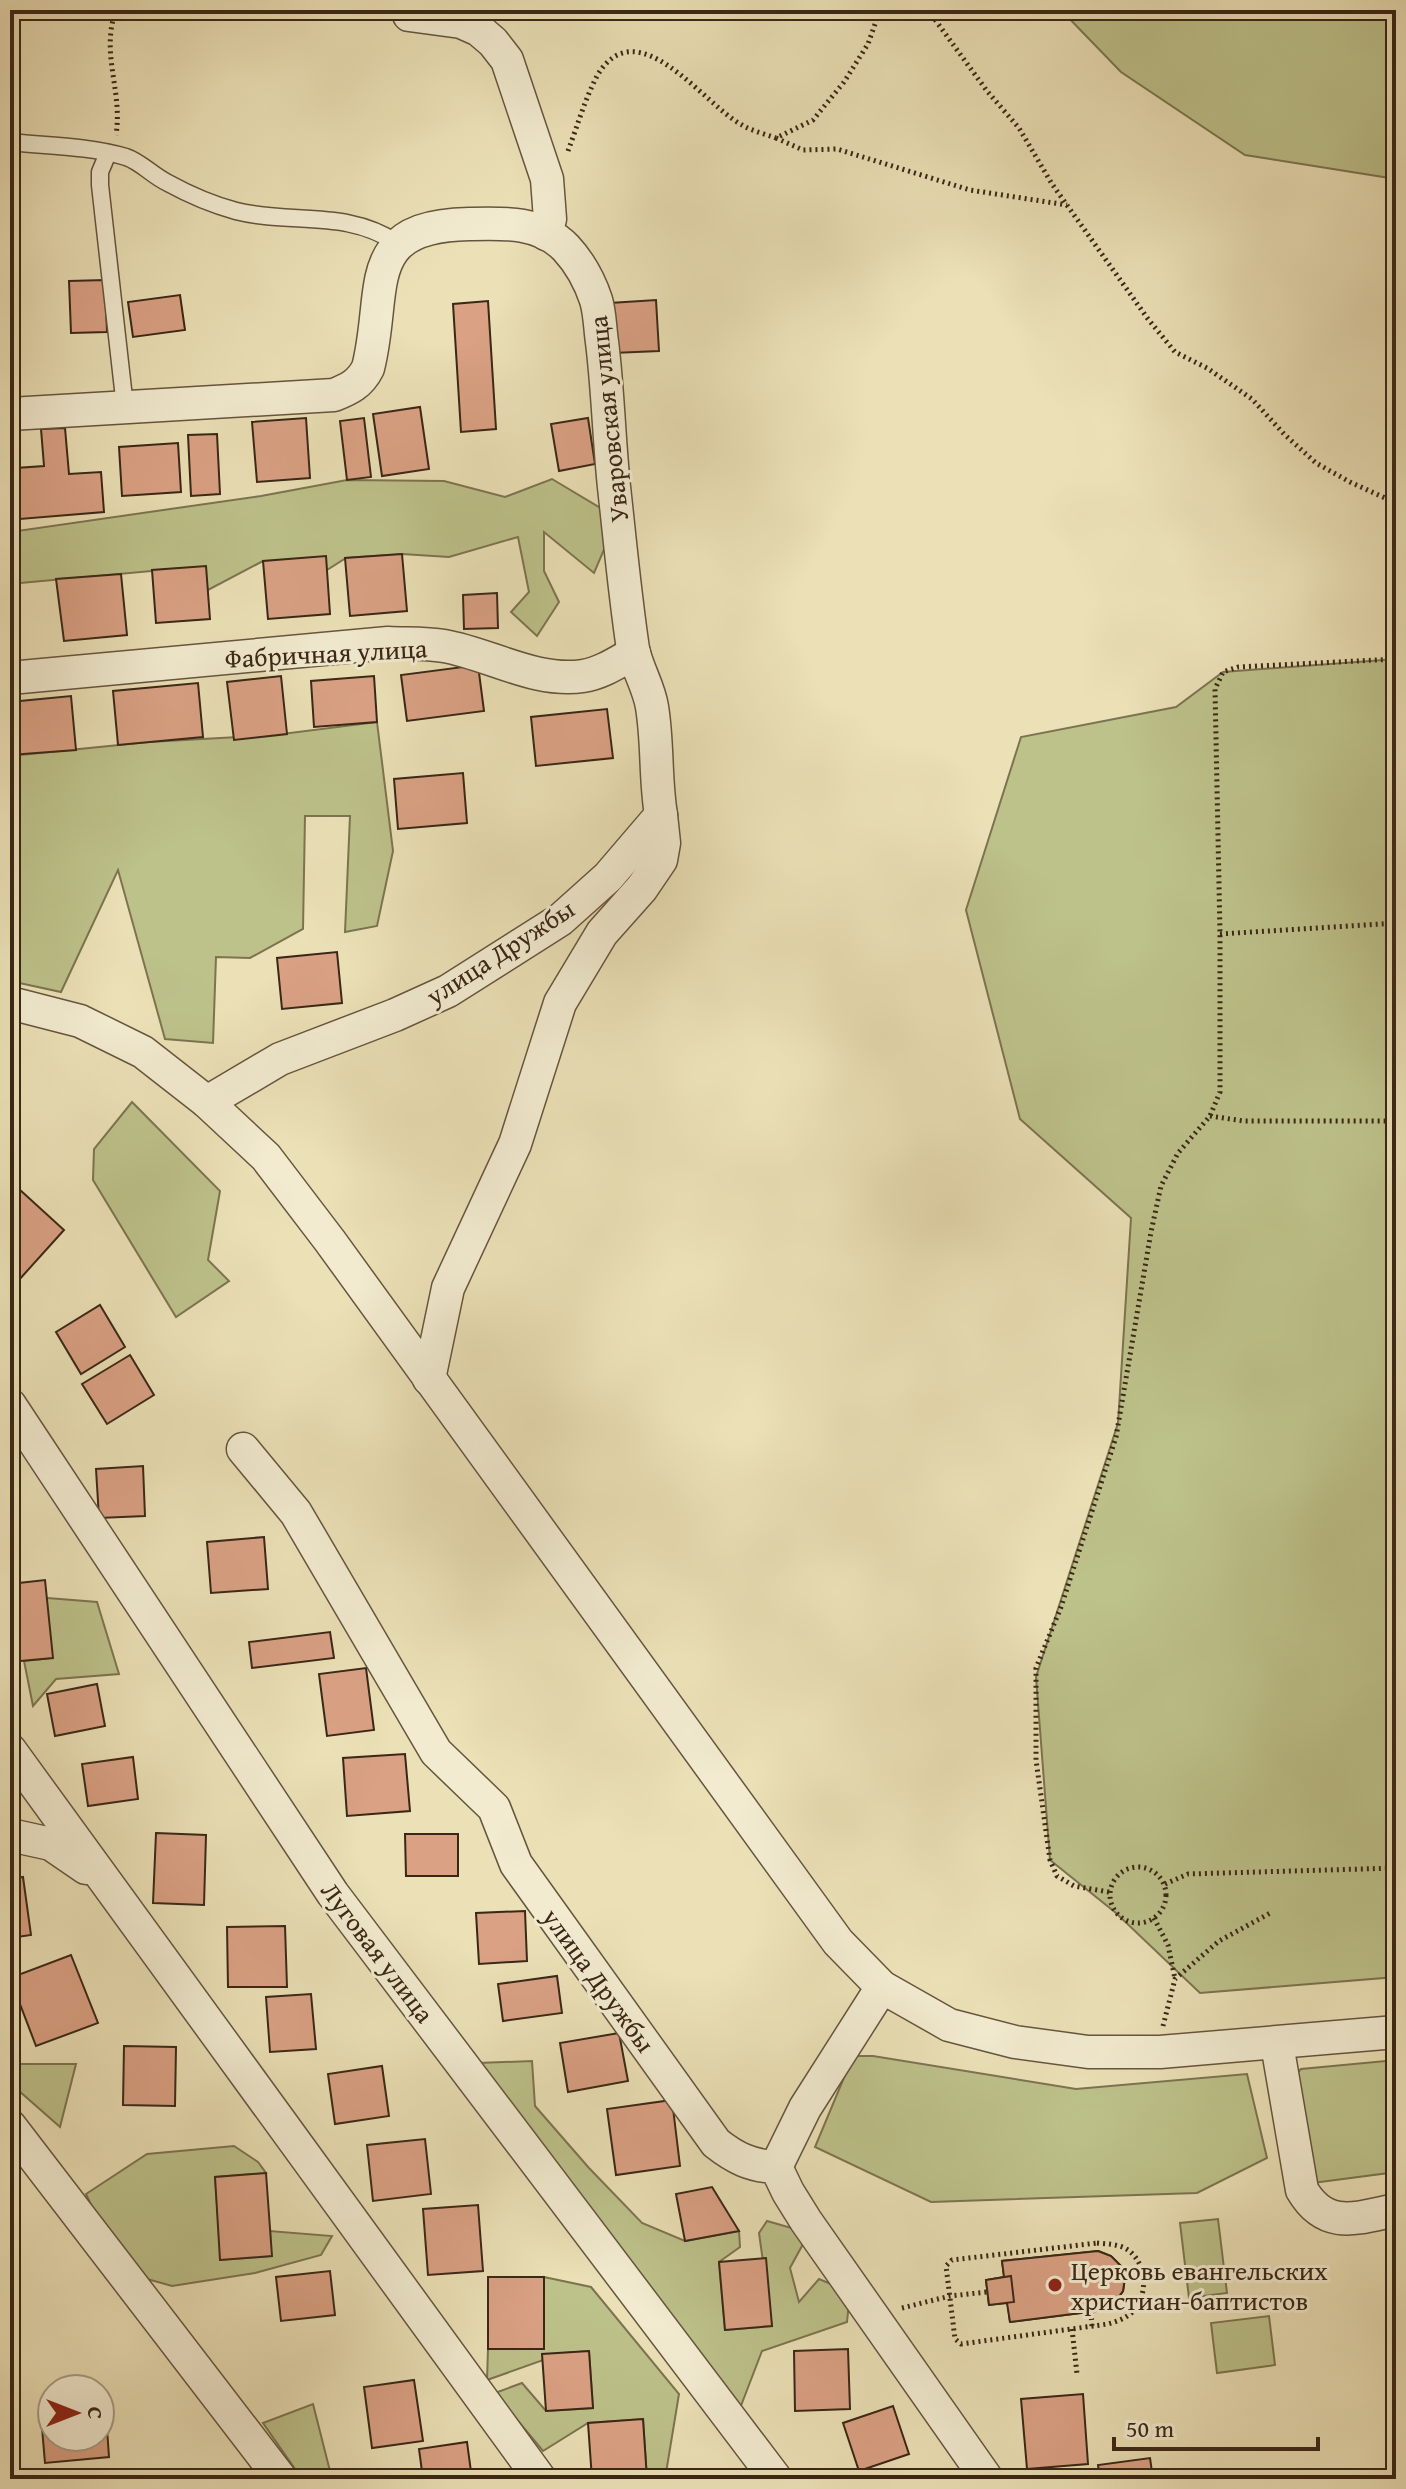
<svg xmlns="http://www.w3.org/2000/svg" width="1406" height="2489" viewBox="0 0 1406 2489" font-family="'Gentium Book Plus',serif">
	<style>
		.green { fill: #bdc18a; stroke: #7c7450; stroke-width: 2 }
		.building { fill: #daa184; stroke: #3a2716; stroke-width: 2 }
		.lines { fill: none; stroke-linecap: round; stroke-linejoin: round }
		.lane-casing { stroke: #66553e; stroke-width: 19 }
		.street-casing { stroke: #66553e; stroke-width: 35 }
		.path { stroke: #3a2716; stroke-width: 5; stroke-dasharray: 2 4; stroke-linecap: butt }
		.lane { stroke: #f2ebd0; stroke-width: 16 }
		.street { stroke: #f2ebd0; stroke-width: 32 }
		.poi-dot { fill: #8f2418; stroke: #f2ebd0; stroke-width: 3 }
		.labels { text-anchor: middle; dominant-baseline: central; stroke-width: 6; stroke-linejoin: round; paint-order: stroke }
		.street-label { font-size: 26px; fill: #3a2716; stroke: #f2ebd0 }
		.poi-label { font-size: 26px; fill: #3a2716; stroke: #f2ebd0; text-anchor: start }
	</style>
	<rect width="100%" height="100%" fill="#ebe0b6"/>
	<filter id="stains"><feTurbulence type="fractalNoise" baseFrequency=".0025" numOctaves="4"/><feColorMatrix values="0 0 0 0 .2 0 0 0 0 .09 0 0 0 0 .02 0 0 0 .5 -.17"/></filter>
	<radialGradient id="worn" r=".72"><stop offset=".6" stop-color="#630" stop-opacity="0"/><stop offset="1" stop-color="#630" stop-opacity=".3"/></radialGradient>
	<g class="green">
		<polygon points="1061,10 1396,10 1396,179 1245,155 1121,72"/>
		<polygon points="552,479 602,509 609,538 594,573 544,532 544,571 559,602 537,636 511,612 529,592 518,537 449,557 402,554 346,558 327,570 263,561 208,590 184,568 10,584 10,532 261,496 347,480 444,481 505,497"/>
		<polygon points="1396,659 1396,1977 1200,1993 1116,1913 1050,1860 1036,1677 1118,1423 1131,1218 1020,1119 966,910 1021,737 1176,707 1223,672"/>
		<polygon points="377,722 393,851 377,926 345,932 350,816 305,816 303,929 250,958 216,957 213,1043 165,1039 118,870 61,992 10,981 10,756 149,742 274,735"/>
		<polygon points="132,1102 220,1191 208,1260 229,1281 176,1317 93,1180 94,1149"/>
		<polygon points="35,1597 97,1602 119,1674 56,1679 33,1706 24,1661 52,1658"/>
		<polygon points="853,2056 873,2056 1076,2089 1247,2074 1267,2158 1197,2193 931,2202 815,2147"/>
		<polygon points="10,2059 12,2064 76,2064 60,2127 10,2083"/>
		<polygon points="1396,2060 1396,2172 1313,2183 1284,2087 1301,2069"/>
		<polygon points="532,2061 535,2106 589,2168 642,2223 685,2241 739,2231 740,2247 719,2262 725,2330 772,2326 759,2233 767,2221 809,2233 790,2268 799,2302 819,2279 850,2292 847,2322 762,2351 734,2424 479,2063"/>
		<polygon points="234,2146 258,2162 266,2173 215,2177 221,2260 271,2256 270,2231 332,2236 321,2255 255,2273 172,2286 122,2272 86,2194 147,2154"/>
		<polygon points="1218,2219 1227,2293 1189,2298 1180,2223"/>
		<polygon points="544,2277 591,2287 679,2394 665,2479 647,2479 643,2419 588,2423 543,2451 495,2393 522,2383 546,2411 593,2408 589,2351 563,2353 487,2380 488,2349 544,2349"/>
		<polygon points="1269,2316 1275,2365 1217,2373 1211,2323"/>
		<polygon points="313,2404 332,2479 302,2479 263,2423"/>
	</g>
	<g class="building">
		<polygon points="105,280 107,332 71,333 69,281"/>
		<polygon points="180,295 185,330 133,337 128,302"/>
		<polygon points="656,300 659,351 613,353 610,303"/>
		<polygon points="488,301 496,429 461,432 453,304"/>
		<polygon points="420,407 429,469 382,476 373,414"/>
		<polygon points="306,418 310,478 257,482 252,422"/>
		<polygon points="364,418 371,477 347,480 340,421"/>
		<polygon points="588,418 595,464 559,471 551,424"/>
		<polygon points="65,428 69,474 101,472 104,512 20,519 16,468 44,466 41,429"/>
		<polygon points="217,434 220,494 191,496 188,435"/>
		<polygon points="178,443 181,492 122,496 119,447"/>
		<polygon points="402,554 407,611 350,616 345,558"/>
		<polygon points="326,556 330,614 268,619 263,561"/>
		<polygon points="206,566 210,619 156,623 152,570"/>
		<polygon points="121,574 127,635 64,641 56,579"/>
		<polygon points="497,593 498,628 464,629 463,595"/>
		<polygon points="478,665 484,711 407,721 401,675"/>
		<polygon points="281,676 287,734 234,740 227,682"/>
		<polygon points="374,676 377,722 314,727 311,681"/>
		<polygon points="198,683 203,737 118,745 113,691"/>
		<polygon points="71,696 76,750 10,755 10,702"/>
		<polygon points="607,709 613,758 536,766 531,717"/>
		<polygon points="463,773 467,823 398,829 394,779"/>
		<polygon points="337,952 342,1003 282,1009 277,958"/>
		<polygon points="19,1189 64,1230 18,1281 10,1274 10,1199"/>
		<polygon points="100,1305 125,1347 81,1374 56,1332"/>
		<polygon points="130,1355 154,1395 107,1424 82,1384"/>
		<polygon points="143,1466 145,1516 99,1518 96,1469"/>
		<polygon points="264,1537 268,1589 211,1593 207,1542"/>
		<polygon points="45,1580 53,1658 10,1662 10,1584"/>
		<polygon points="330,1632 334,1658 252,1668 249,1642"/>
		<polygon points="366,1668 374,1730 327,1736 319,1674"/>
		<polygon points="97,1684 105,1726 55,1736 47,1694"/>
		<polygon points="405,1754 410,1811 347,1816 343,1758"/>
		<polygon points="133,1757 138,1799 88,1806 82,1764"/>
		<polygon points="156,1833 206,1835 204,1905 153,1903"/>
		<polygon points="405,1834 458,1834 458,1876 406,1876"/>
		<polygon points="23,1877 31,1935 10,1938 10,1879"/>
		<polygon points="525,1911 527,1961 479,1964 476,1913"/>
		<polygon points="285,1926 287,1987 228,1987 227,1927"/>
		<polygon points="71,1955 98,2023 36,2046 10,1978"/>
		<polygon points="557,1976 562,2013 503,2021 498,1984"/>
		<polygon points="311,1994 316,2049 270,2052 266,1997"/>
		<polygon points="619,2033 628,2081 568,2092 560,2043"/>
		<polygon points="124,2046 176,2047 175,2106 123,2105"/>
		<polygon points="382,2066 389,2116 335,2124 328,2074"/>
		<polygon points="672,2100 680,2166 616,2175 607,2109"/>
		<polygon points="425,2139 431,2194 373,2201 367,2145"/>
		<polygon points="266,2173 272,2256 220,2260 215,2177"/>
		<polygon points="712,2187 739,2231 685,2241 676,2194"/>
		<polygon points="478,2205 483,2271 428,2275 423,2209"/>
		<polygon points="1098,2251 1111,2256 1121,2266 1125,2278 1123,2291 1115,2302 1104,2310 1010,2322 1002,2261"/>
		<polygon points="1098,2251 1111,2256 1121,2266 1125,2278 1123,2291 1115,2302 1104,2310 1010,2322 1007,2303 989,2305 986,2280 1004,2277 1002,2261"/>
		<polygon points="766,2258 772,2326 725,2330 719,2262"/>
		<polygon points="330,2271 335,2315 281,2321 276,2277"/>
		<polygon points="1011,2276 1014,2302 989,2305 986,2280"/>
		<rect x="488" y="2277" width="56" height="72"/>
		<polygon points="848,2349 850,2409 795,2411 794,2351"/>
		<polygon points="589,2351 593,2408 546,2411 542,2354"/>
		<polygon points="414,2380 423,2441 372,2448 364,2387"/>
		<polygon points="1083,2394 1088,2464 1027,2469 1021,2399"/>
		<polygon points="100,2399 105,2399 109,2457 45,2463 40,2404 52,2403 52,2437 100,2437"/>
		<polygon points="893,2406 909,2454 859,2471 843,2423"/>
		<polygon points="643,2419 647,2479 592,2479 588,2423"/>
		<polygon points="467,2442 472,2479 423,2479 419,2449"/>
		<polygon points="1150,2458 1153,2479 1100,2479 1098,2465"/>
		<polygon points="1379,2470 1380,2479 1325,2479 1325,2478"/>
	</g>
	<g class="lines">
		<g class="lane-casing">
			<g id="lane">
				<path d="M 10,142 C 48,146 89,146 126,157 C 141,162 153,176 168,183 C 188,194 214,205 236,211 C 292,225 346,209 397,243"/>
				<polyline points="108,153 100,172 100,185 125,407"/>
			</g>
		</g>
		<g class="street-casing">
			<g id="street">
				<polyline points="409,15 461,22 479,30 493,42 507,60 547,179 550,219 546,234"/>
				<path d="M 10,414 L 334,395 C 349,389 360,384 368,368 C 388,290 358,226 469,224 C 503,223 540,221 566,248 C 579,262 590,282 596,300 C 600,313 600,329 602,342 C 608,390 609,439 614,487 C 620,541 625,596 633,649 C 637,669 649,687 652,707 C 658,743 655,779 661,815 L 608,877 L 560,920 L 448,991 L 395,1015 L 280,1059 L 207,1102"/>
				<path d="M 10,678 L 388,643 C 406,644 426,643 444,646 C 490,654 535,683 583,676 C 602,673 618,662 634,653"/>
				<polyline points="10,1003 80,1021 143,1052 207,1102 266,1157 330,1241 838,1942 882,1987 949,2025 1015,2042 1088,2052 1160,2052 1396,2032"/>
				<polyline points="429,1379 448,1288 515,1144 560,1003 602,933 642,888 661,860 664,843 661,815"/>
				<polyline points="10,1405 333,1894 776,2479"/>
				<path d="M 243,1449 L 296,1513 L 436,1752 L 494,1808 L 516,1864 L 716,2143 C 735,2158 751,2166 776,2167 L 788,2192 L 806,2221 L 987,2479"/>
				<polyline points="10,1750 540,2479"/>
				<polyline points="10,1835 51,1844 86,1868"/>
				<path d="M 1277,2044 L 1302,2190 C 1326,2231 1357,2218 1396,2210"/>
				<polyline points="10,2126 281,2479"/>
				<polyline points="776,2167 805,2108 882,1987"/>
			</g>
		</g>
		<g class="path">
			<path d="M 116,10 C 100,54 123,90 116,135"/>
			<polyline points="928,10 987,91 1019,128 1052,184 1148,319 1175,352 1207,368 1252,399 1284,434 1316,463 1350,482 1396,503"/>
			<polyline points="776,138 803,150 837,149 970,190 1067,205"/>
			<path d="M 568,151 C 577,127 585,99 597,76 C 637,7 704,105 742,125 C 752,131 765,134 776,138 L 813,120 L 844,82 L 868,44 L 880,10"/>
			<polyline points="1220,934 1396,923"/>
			<polyline points="1210,1116 1244,1121 1396,1121"/>
			<circle cx="1138" cy="1895" r="28"/>
			<polyline points="1165,1884 1188,1874 1396,1868"/>
			<polyline points="1109,1892 1074,1886 1057,1876 1050,1860 1036,1760 1036,1668 1061,1607 1116,1437 1151,1232 1161,1186 1178,1153 1210,1116 1220,1092 1220,934 1215,689 1223,672 1238,667 1396,659"/>
			<polyline points="1154,1918 1168,1945 1175,1979"/>
			<polyline points="1163,2026 1175,1979 1219,1941 1272,1912"/>
			<path d="M 1097,2243 C 1108,2244 1119,2244 1128,2250 C 1146,2263 1148,2291 1136,2308 C 1129,2317 1119,2321 1108,2324 L 961,2344 L 955,2339 L 946,2266 L 952,2260 Z"/>
			<polyline points="902,2308 950,2296 987,2292"/>
			<polyline points="1091,2312 1092,2327"/>
			<polyline points="1072,2329 1077,2374"/>
		</g>
		<use href="#lane" class="lane"/>
		<use href="#street" class="street"/>
	</g>
	<circle class="poi-dot" cx="1055" cy="2285" r="8"/>
	<g class="labels">
		<g class="street-label">
			<text transform="translate(608 419) rotate(-96)">Уваровская улица</text>
			<text transform="translate(326 653) rotate(-3)">Фабричная улица</text>
			<text transform="translate(500 952) rotate(-33)">улица Дружбы</text>
			<text transform="translate(378 1952) rotate(53)">Луговая улица</text>
			<text transform="translate(599 1980) rotate(54)">улица Дружбы</text>
		</g>
		<g class="poi-label">
			<text x="1071" y="2270">Церковь евангельских<tspan x="1071" dy="30">христиан-баптистов</tspan></text>
		</g>
	</g>
	<rect width="1406" height="2489" fill="none" stroke="#ebe0b6" stroke-width="40"/>
	<rect x="12" y="12" width="1382" height="2465" fill="none" stroke="#3a2716" stroke-width="4"/>
	<rect x="20" y="20" width="1366" height="2449" fill="none" stroke="#3a2716" stroke-width="2"/>
	<g transform="translate(76 2413) rotate(90)"><circle r="38" fill="#f2ebd0" stroke="#a89d86" stroke-width="2"/>
	<path d="M0-6L14 30L0 20L-14 30Z" fill="#8f2418"/>
	<text y="-12" font-size="22" font-weight="bold" text-anchor="middle" fill="#3a2716">С</text>
	</g>
	<path d="M1114 2437v12h204v-12" fill="none" stroke="#3a2716" stroke-width="4"/>
	<text x="1126" y="2437" font-size="24" fill="#3a2716" stroke="#f2ebd0" stroke-width="6" paint-order="stroke">50 m</text>
	<rect width="100%" height="100%" filter="url(#stains)"/>
	<rect width="100%" height="100%" fill="url(#worn)"/>
</svg>
